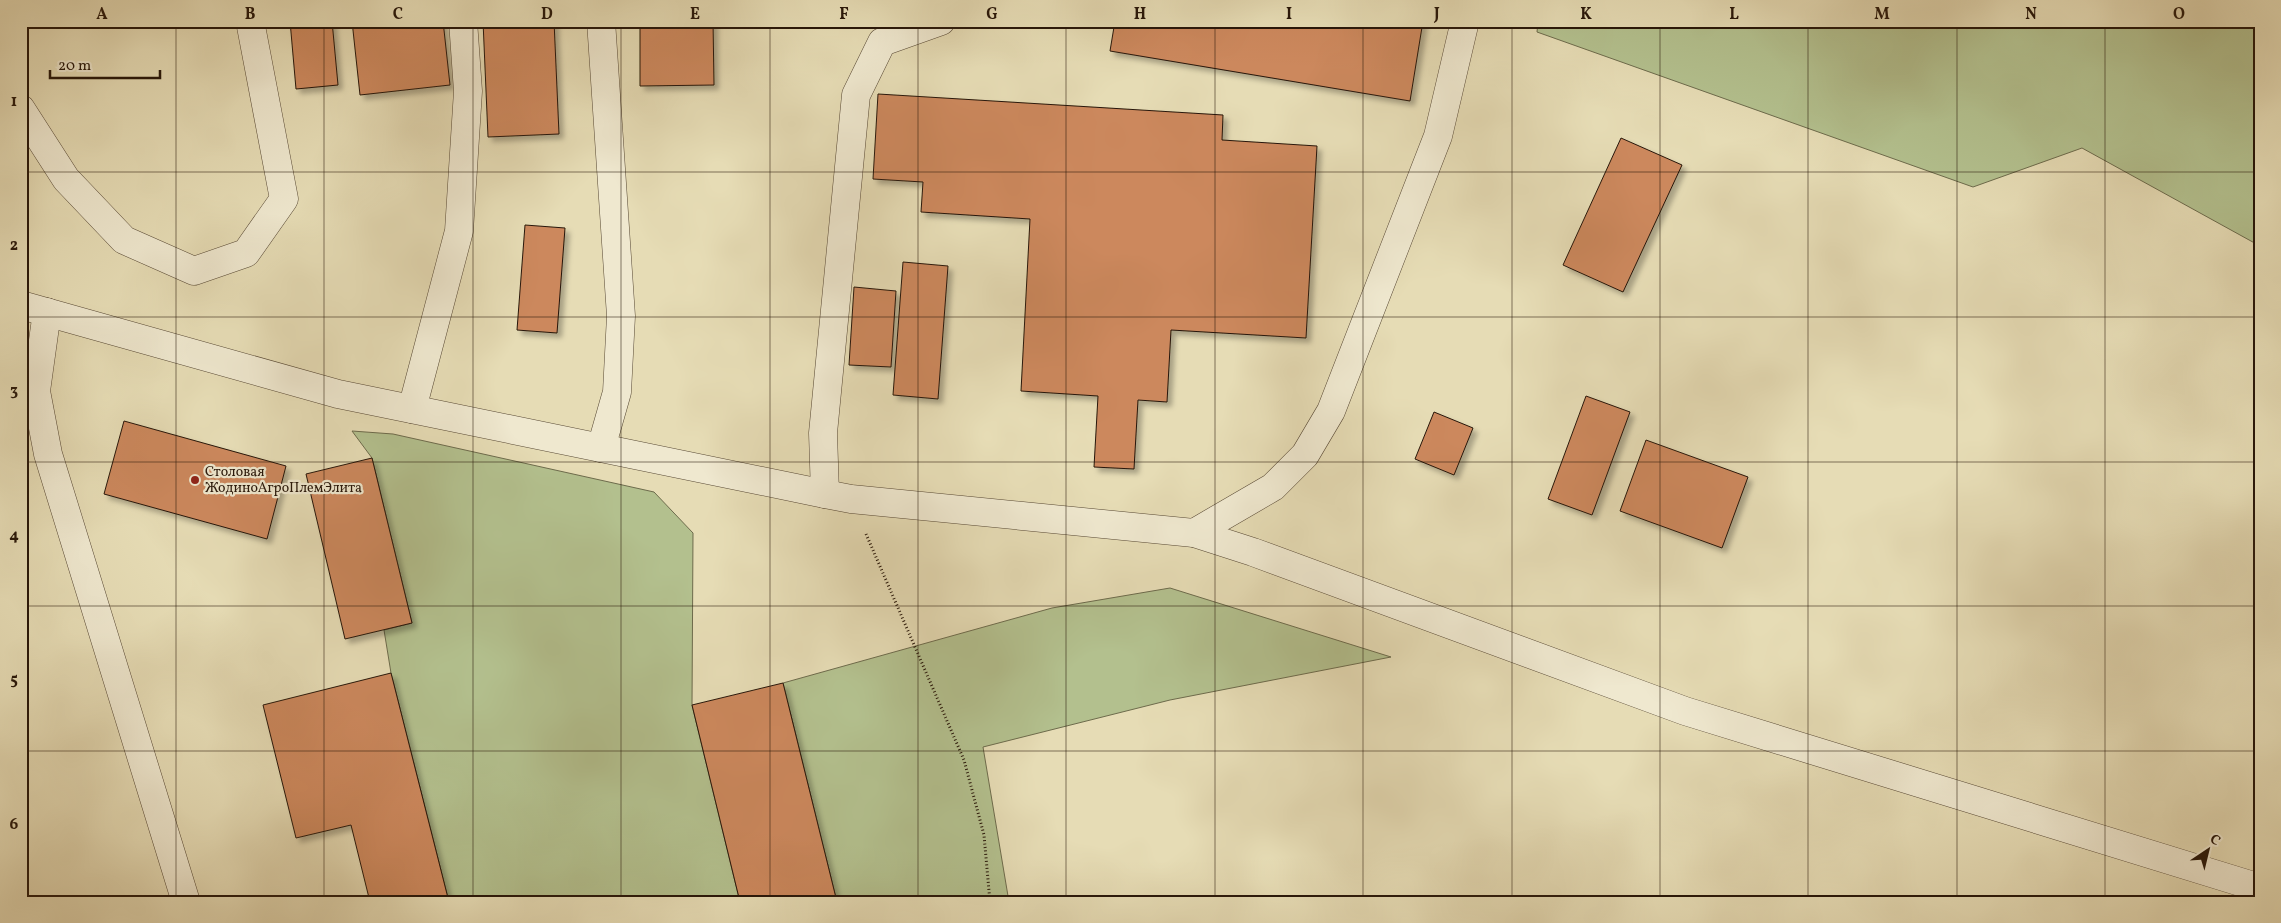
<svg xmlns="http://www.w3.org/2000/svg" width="2281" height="923" viewBox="0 0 2281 923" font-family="Vollkorn,serif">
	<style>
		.green { fill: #b3c08e; stroke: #6d6b4c }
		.building { fill: #cc885d; stroke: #271609; filter: url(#shadow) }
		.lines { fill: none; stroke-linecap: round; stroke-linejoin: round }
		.minor-casing { stroke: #574834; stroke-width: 29 }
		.path { stroke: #271609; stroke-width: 3; stroke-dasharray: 1 2.5; stroke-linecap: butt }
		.minor { stroke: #efe8cf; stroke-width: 28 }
		.grid { fill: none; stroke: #271609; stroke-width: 1; stroke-opacity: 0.55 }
		.poi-dot { fill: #8f2418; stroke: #efe8cf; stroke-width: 2 }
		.labels { text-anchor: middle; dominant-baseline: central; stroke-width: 4.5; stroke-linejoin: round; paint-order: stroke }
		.poi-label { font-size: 14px; fill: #271609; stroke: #efe8cf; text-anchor: start }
		.neatline { fill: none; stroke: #271609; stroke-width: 2 }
		.grid-label { font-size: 16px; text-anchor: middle; font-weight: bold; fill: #271609 }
	</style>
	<defs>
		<filter id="shadow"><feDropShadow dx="4.5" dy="4.5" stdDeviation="2.5" flood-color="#0004"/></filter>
	</defs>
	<rect width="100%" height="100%" fill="#e6dcb5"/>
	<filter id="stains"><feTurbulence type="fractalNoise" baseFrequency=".004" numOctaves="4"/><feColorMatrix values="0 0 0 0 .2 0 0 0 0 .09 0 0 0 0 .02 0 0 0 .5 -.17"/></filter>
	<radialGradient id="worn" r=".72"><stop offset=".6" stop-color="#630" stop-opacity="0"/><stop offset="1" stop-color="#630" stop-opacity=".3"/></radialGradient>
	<g class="green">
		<polygon points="1538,21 2260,21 2260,246 2082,148 1973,187 1537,32"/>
		<polygon points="352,431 393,434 654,492 693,533 692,705 740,902 449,902 391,673 384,630 412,623 372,458"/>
		<polygon points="1170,588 1391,657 1170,700 983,747 1009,902 837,902 783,683 1052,608"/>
	</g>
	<g class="building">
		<polygon points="290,21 332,21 338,85 296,89"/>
		<polygon points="352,21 443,21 450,85 360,95"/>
		<polygon points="483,21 554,21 559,134 488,137"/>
		<polygon points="640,21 713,21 714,85 640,86"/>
		<polygon points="1115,21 1423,21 1410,101 1110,51"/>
		<polygon points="878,94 1223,115 1222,140 1317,146 1306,338 1171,330 1167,402 1138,400 1134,469 1094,467 1098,396 1021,391 1030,219 921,212 923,182 873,179"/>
		<polygon points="1621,138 1682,165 1623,292 1563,265"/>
		<polygon points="525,225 565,228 557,333 517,330"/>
		<polygon points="903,262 948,266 938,399 893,395"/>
		<polygon points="854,287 896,291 891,367 849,365"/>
		<polygon points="1586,396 1630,412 1592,515 1548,499"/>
		<polygon points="1434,412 1473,428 1454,475 1415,459"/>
		<polygon points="124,421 286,466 267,539 104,494"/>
		<polygon points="1646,440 1748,477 1722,548 1620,511"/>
		<polygon points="372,458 412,623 345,639 306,474"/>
		<polygon points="391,673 449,902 370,902 351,825 296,838 263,705"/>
		<polygon points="783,683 837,902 740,902 692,705"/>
	</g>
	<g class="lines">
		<g class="minor-casing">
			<g id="minor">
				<polyline points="21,109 66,179 124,240 194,271 246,253 284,199 250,21"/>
				<polyline points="21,305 338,394 825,494 851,499 1194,533 1253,552 1685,711 2260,888"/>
				<polyline points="47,312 36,391 48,454 186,902"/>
				<polyline points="412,409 459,231 468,91 463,21"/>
				<polyline points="601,448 617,392 621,316 601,21"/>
				<polyline points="825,494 823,433 856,95 882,42 941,21"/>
				<polyline points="1194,533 1273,487 1305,455 1331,411 1438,136 1465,21"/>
			</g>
		</g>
		<polyline class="path" points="866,534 964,760 984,835 990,902"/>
		<use href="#minor" class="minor"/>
	</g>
	<path class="grid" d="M 176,21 L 176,902M 324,21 L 324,902M 473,21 L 473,902M 621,21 L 621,902M 770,21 L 770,902M 918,21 L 918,902M 1066,21 L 1066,902M 1215,21 L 1215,902M 1363,21 L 1363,902M 1512,21 L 1512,902M 1660,21 L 1660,902M 1808,21 L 1808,902M 1957,21 L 1957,902M 2105,21 L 2105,902M 21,172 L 2260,172M 21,317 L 2260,317M 21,462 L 2260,462M 21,606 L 2260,606M 21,751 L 2260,751"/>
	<circle class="poi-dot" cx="195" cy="480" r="5"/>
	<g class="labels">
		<g class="poi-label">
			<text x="205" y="472">Столовая<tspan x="205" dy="16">ЖодиноАгроПлемЭлита</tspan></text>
		</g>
	</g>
	<rect width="2281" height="923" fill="none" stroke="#e6dcb5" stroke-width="55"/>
	<g transform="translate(2208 850) rotate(35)" stroke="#efe8cf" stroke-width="4" paint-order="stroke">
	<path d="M0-4L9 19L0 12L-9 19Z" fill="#271609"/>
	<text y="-8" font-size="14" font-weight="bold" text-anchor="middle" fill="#271609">С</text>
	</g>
	<path d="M50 70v8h110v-8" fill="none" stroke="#271609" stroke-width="2.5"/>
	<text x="58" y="70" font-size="15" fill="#271609" stroke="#efe8cf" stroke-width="4" paint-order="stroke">20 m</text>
	<rect x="28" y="28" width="2226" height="868" class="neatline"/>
	<g class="grid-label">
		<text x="102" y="19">A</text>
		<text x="250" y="19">B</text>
		<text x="398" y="19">C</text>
		<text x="547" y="19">D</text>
		<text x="695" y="19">E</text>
		<text x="844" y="19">F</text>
		<text x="992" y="19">G</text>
		<text x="1140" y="19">H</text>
		<text x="1289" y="19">I</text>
		<text x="1437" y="19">J</text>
		<text x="1586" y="19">K</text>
		<text x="1734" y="19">L</text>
		<text x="1882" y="19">M</text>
		<text x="2031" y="19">N</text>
		<text x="2179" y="19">O</text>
		<text x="14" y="106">1</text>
		<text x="14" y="250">2</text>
		<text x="14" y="395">3</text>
		<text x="14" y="540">4</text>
		<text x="14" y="684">5</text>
		<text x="14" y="829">6</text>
	</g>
	<rect width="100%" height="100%" filter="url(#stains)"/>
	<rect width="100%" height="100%" fill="url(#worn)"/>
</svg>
